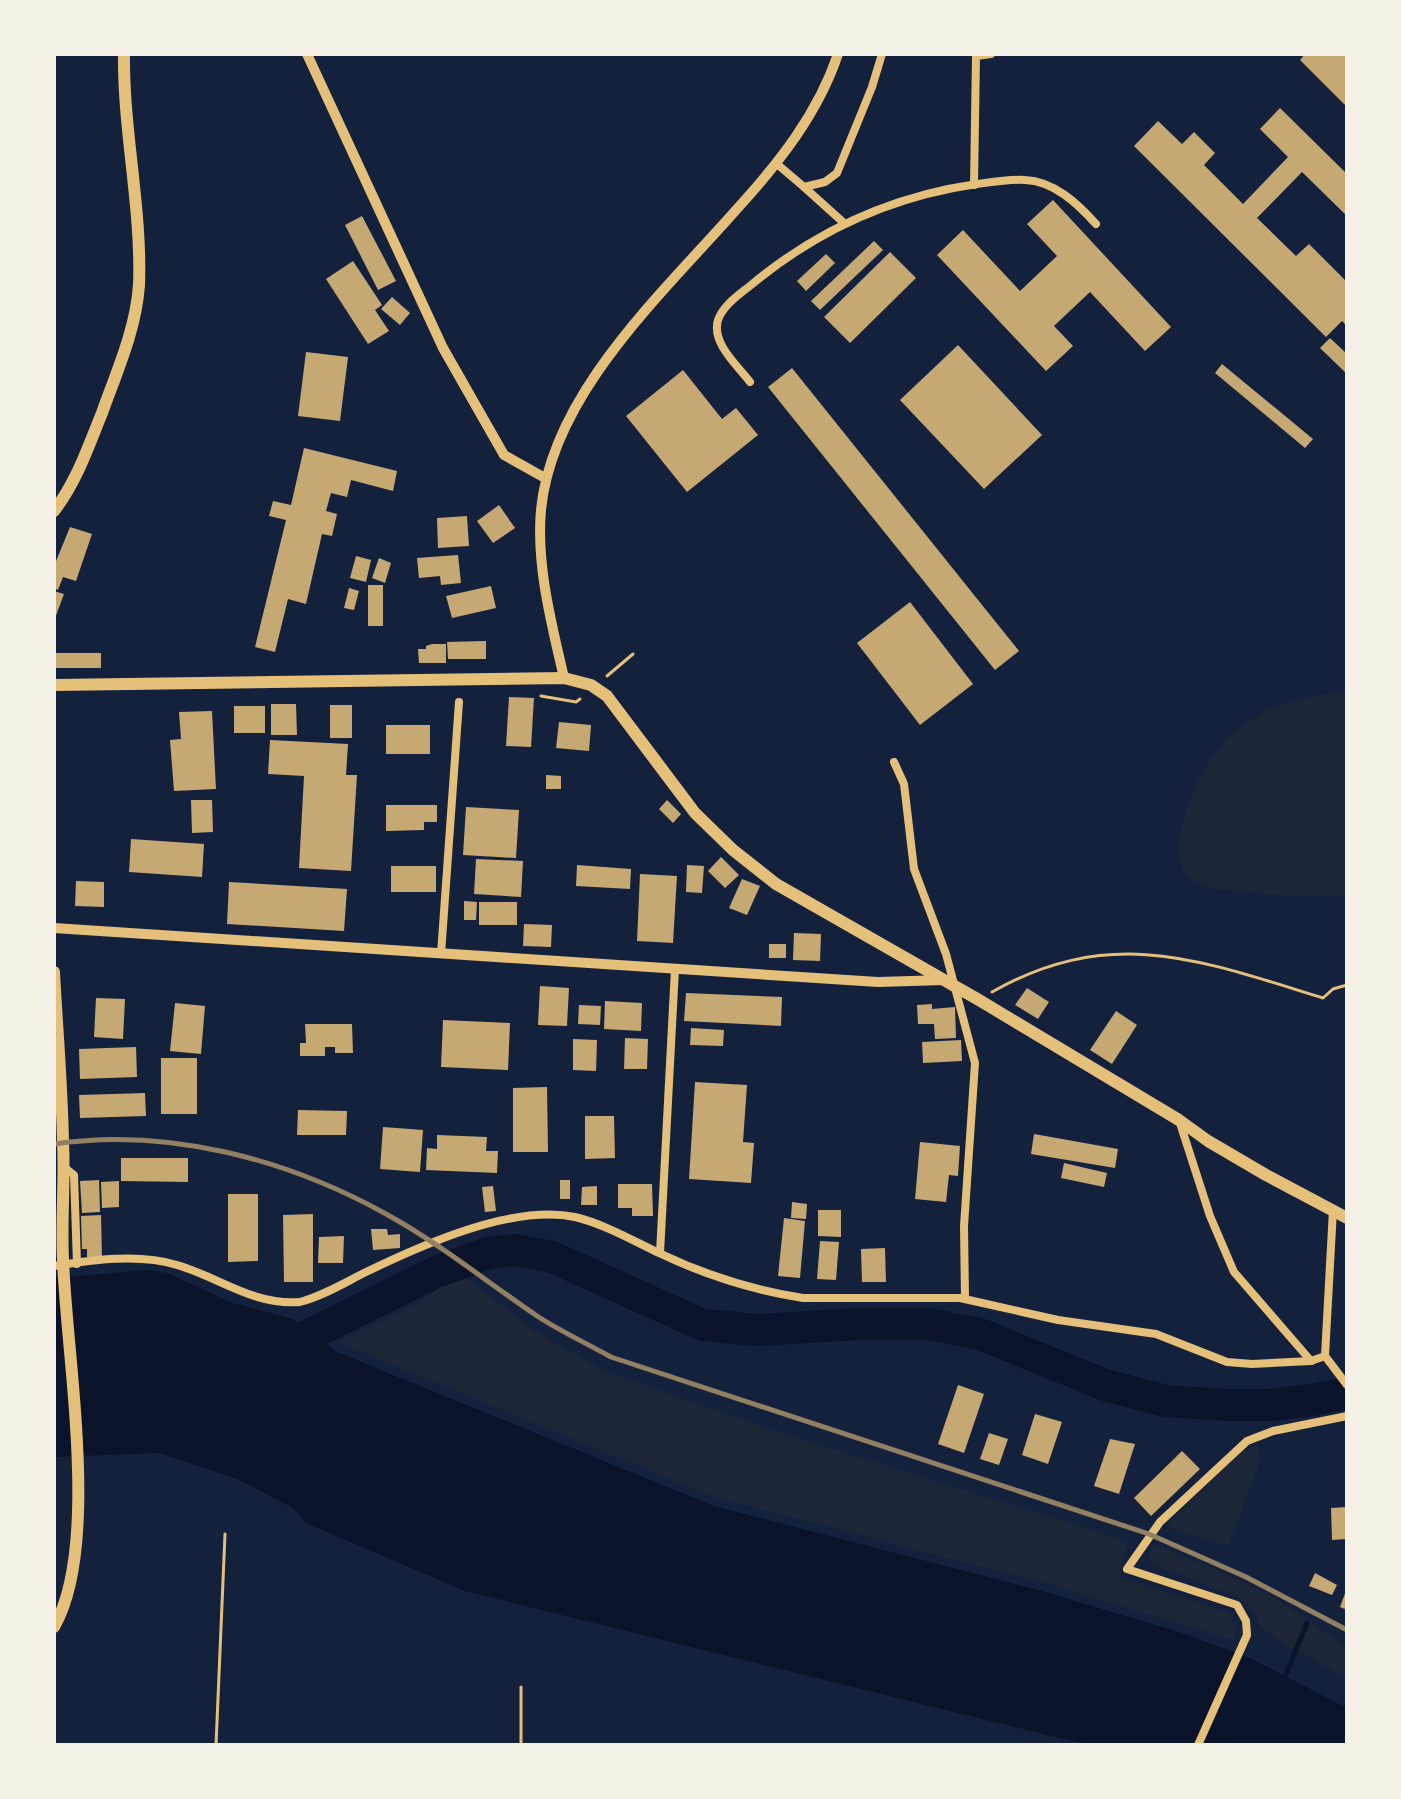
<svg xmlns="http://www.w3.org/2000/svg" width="1401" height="1799" viewBox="0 0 1401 1799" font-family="Overpass,sans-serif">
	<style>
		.green { fill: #1d2539 }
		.water { fill: #0b132b }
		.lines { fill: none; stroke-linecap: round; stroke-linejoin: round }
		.stream { stroke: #0b132b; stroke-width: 5 }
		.river { stroke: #0b132b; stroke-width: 32 }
		.building { fill: #c6a872 }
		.path { stroke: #e5c07b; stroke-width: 3 }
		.minor { stroke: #e5c07b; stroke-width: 8 }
		.tertiary { stroke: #e5c07b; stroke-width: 10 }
		.primary { stroke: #e5c07b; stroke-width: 12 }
		.rail { stroke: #918062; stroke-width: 5 }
	</style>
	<rect width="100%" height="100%" fill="#14213d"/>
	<g class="green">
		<path d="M 1347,691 L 1347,895 L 1289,896 L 1211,889 L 1186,877 C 1175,853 1178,837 1186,812 C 1212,729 1264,699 1347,691 Z"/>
		<path d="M 459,1273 L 535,1331 L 602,1370 L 782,1433 L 1128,1541 L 1118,1577 L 1229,1613 L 1236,1626 L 1234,1640 L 1048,1584 L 714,1497 L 337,1342 C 382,1318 419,1308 459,1273 Z"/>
		<polygon points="1258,1444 1260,1462 1228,1546 1165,1527 1239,1453"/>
		<path d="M 1153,1544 C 1190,1559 1228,1573 1263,1592 C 1292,1607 1320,1629 1347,1647 L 1347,1678 L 1278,1641 L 1260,1626 L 1255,1613 L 1240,1598 L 1152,1564 L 1149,1556 Z"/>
	</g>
	<polygon class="water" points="148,1270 167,1273 233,1303 293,1319 337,1352 714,1506 1042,1591 1179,1632 1252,1659 1347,1708 1347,1745 1088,1745 465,1591 306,1523 293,1508 237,1479 159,1453 54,1457 54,1278"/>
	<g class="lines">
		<polyline class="stream" points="1284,1679 1307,1623"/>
		<polyline class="river" points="275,1352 436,1272 488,1253 515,1250 552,1257 703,1325 757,1330 858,1324 928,1324 980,1334 1105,1385 1165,1401 1227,1405 1269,1405 1312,1400 1347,1393"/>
	</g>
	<g class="building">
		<polygon points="1305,54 1347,54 1347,107 1300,60"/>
		<polygon points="1280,108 1347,174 1347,216 1302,172 1257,218 1296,256 1309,244 1347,282 1347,326 1342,321 1326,337 1134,146 1158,121 1182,144 1194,132 1215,153 1204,165 1243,204 1288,157 1260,129"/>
		<polygon points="1053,200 1171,327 1145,351 1090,292 1054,326 1073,346 1046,371 937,255 963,230 1020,291 1057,256 1027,224"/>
		<polygon points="362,216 396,281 378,290 345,225"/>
		<polygon points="874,241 883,250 820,310 811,301"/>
		<polygon points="890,252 916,278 850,343 824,317"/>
		<polygon points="826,254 835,263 806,291 797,281"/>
		<polygon points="353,261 382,305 375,310 389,331 368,344 326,279"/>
		<polygon points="392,297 410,313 400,325 381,309"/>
		<polygon points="1330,338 1347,354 1347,374 1320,348"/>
		<polygon points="958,345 1042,435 984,489 900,400"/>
		<polygon points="306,352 348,357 340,421 298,416"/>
		<polygon points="1222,364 1313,439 1305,448 1215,373"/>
		<polygon points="792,368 1019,651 995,670 768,387"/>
		<polygon points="683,370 722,419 736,408 758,435 687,492 626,416"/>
		<polygon points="304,448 397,471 393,491 351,480 347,497 331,493 326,511 337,514 332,536 322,534 306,604 288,599 275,652 255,647 286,520 269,516 273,501 291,505"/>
		<polygon points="499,505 515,528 493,543 477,521"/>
		<polygon points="467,516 469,546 438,548 437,518"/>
		<polygon points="70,527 92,534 76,581 63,577 58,590 54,588 54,566"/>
		<polygon points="458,555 461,583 441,585 440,576 419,578 417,558"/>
		<polygon points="356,556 371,560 366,582 350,578"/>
		<polygon points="379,558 391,563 385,583 372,578"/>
		<rect x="368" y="585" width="15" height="41"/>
		<polygon points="491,586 496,608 452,618 446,596"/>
		<polygon points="349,588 359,591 354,610 344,608"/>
		<polygon points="54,591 64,594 54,621"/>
		<polygon points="910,602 973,684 920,725 857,643"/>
		<polygon points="486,641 486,659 448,659 447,642"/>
		<polygon points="432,644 446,644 446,663 419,663 418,649 426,649 426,646"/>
		<rect x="54" y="653" width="47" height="15"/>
		<polygon points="509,697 534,698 531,747 506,746"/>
		<polygon points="271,704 296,704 297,735 271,735"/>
		<rect x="330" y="705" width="22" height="33"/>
		<rect x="234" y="706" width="31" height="27"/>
		<polygon points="212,711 216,789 174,791 170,740 181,739 179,712"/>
		<polygon points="559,722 591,725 589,751 556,748"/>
		<rect x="386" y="725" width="44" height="29"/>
		<polygon points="270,740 348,744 346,775 357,775 351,871 299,868 304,776 268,774"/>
		<polygon points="546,775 561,776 561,789 546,789"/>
		<polygon points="191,800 212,800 213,832 192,833"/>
		<polygon points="667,800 681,814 673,823 659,809"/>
		<polygon points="386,805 437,805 437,822 424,822 424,830 386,831"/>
		<polygon points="466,807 519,810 516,858 463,855"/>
		<polygon points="131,839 204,844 202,877 129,872"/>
		<polygon points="721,857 739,875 725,888 708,871"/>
		<polygon points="476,859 523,861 521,897 474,894"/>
		<polygon points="577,865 631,869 630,889 576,886"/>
		<polygon points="687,865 704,866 702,893 686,892"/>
		<rect x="391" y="866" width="45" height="26"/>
		<polygon points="640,874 677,876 673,943 637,941"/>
		<polygon points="742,879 760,886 747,915 729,908"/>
		<polygon points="76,881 104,882 104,907 75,906"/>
		<polygon points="229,882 347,889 344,931 227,924"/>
		<polygon points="464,901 477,902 476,920 464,920"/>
		<rect x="479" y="902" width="38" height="23"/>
		<polygon points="524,924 552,925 551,947 523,946"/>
		<polygon points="794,933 821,934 820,961 793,960"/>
		<rect x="769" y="944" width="17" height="14"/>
		<polygon points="540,986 569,988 567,1026 538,1025"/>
		<polygon points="1027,988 1049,1002 1038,1019 1015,1005"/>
		<polygon points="686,993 782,997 781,1026 684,1021"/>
		<polygon points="96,998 125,999 123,1039 94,1037"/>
		<polygon points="605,1001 642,1003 641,1031 604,1029"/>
		<polygon points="175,1003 205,1006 201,1054 170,1051"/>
		<polygon points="932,1004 932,1009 955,1007 956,1038 935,1039 934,1024 918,1024 917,1005"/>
		<polygon points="579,1005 601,1006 600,1025 578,1024"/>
		<polygon points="1116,1011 1137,1025 1112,1064 1090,1050"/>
		<polygon points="443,1020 510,1023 508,1070 441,1067"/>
		<polygon points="305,1024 352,1024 353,1053 335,1053 335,1047 325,1047 325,1056 300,1056 300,1043 306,1043"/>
		<polygon points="691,1028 724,1030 723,1046 690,1045"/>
		<polygon points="625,1038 648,1039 647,1069 624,1069"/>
		<polygon points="573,1039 597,1040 596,1071 573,1070"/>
		<polygon points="961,1040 962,1061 923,1063 922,1042"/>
		<polygon points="136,1047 137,1077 80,1079 79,1049"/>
		<rect x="161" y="1058" width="36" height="56"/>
		<polygon points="695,1082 747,1085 743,1142 754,1143 751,1183 689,1179"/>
		<polygon points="547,1087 548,1152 513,1152 513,1088"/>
		<polygon points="145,1093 146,1116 80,1118 79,1095"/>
		<polygon points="298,1110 347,1111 346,1135 297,1135"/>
		<polygon points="585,1116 614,1116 615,1158 585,1159"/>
		<polygon points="383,1127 423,1130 420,1172 380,1169"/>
		<polygon points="1034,1134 1118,1149 1115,1168 1031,1154"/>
		<polygon points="437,1135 487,1137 486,1151 498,1151 497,1173 426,1170 427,1148 437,1149"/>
		<polygon points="920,1142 960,1146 958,1176 949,1175 946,1202 915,1199"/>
		<polygon points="121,1158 188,1158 188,1182 121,1181"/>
		<polygon points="1064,1163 1107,1173 1104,1187 1061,1178"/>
		<polygon points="99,1180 100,1212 82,1213 80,1181"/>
		<rect x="560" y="1180" width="10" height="19"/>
		<polygon points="119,1181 119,1207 102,1208 101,1182"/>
		<polygon points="618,1184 652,1184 653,1216 632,1216 632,1208 618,1208"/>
		<polygon points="493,1186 496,1211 485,1212 482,1187"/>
		<polygon points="597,1186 597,1205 581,1205 582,1187"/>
		<polygon points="228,1194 258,1194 258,1261 228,1262"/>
		<polygon points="792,1202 807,1204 806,1219 791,1218"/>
		<polygon points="818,1210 841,1210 841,1237 818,1236"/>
		<polygon points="313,1214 313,1282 284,1282 283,1215"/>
		<polygon points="101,1215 102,1257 87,1257 87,1249 82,1249 81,1216"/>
		<polygon points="784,1218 805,1221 800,1278 778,1276"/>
		<polygon points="371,1229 387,1229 388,1235 400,1234 400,1248 373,1250"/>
		<polygon points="344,1236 343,1263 318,1263 319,1237"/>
		<polygon points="820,1241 839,1242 836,1280 817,1279"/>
		<polygon points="885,1248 886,1282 862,1282 861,1249"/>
		<polygon points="958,1385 984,1394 964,1453 938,1444"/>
		<polygon points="1035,1414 1062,1422 1048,1464 1022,1455"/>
		<polygon points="989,1433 1008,1439 999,1465 980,1459"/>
		<polygon points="1110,1439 1135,1444 1119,1494 1094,1486"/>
		<polygon points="1182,1451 1200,1469 1151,1516 1134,1498"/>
		<polygon points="1347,1507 1347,1539 1332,1540 1331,1508"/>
		<polygon points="1315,1573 1337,1585 1332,1595 1309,1586"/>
		<polygon points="1347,1588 1347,1610 1340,1607"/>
	</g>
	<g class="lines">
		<g class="path">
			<polyline points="607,676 633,654"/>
			<polyline points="541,696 576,702 580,699"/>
			<path d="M 992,992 C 1112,924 1203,961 1323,998 L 1333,989 L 1347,985"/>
			<polyline points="216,1745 225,1534"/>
			<polyline points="521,1745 521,1687"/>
		</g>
		<g class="minor">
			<polyline points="777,164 804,187 825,182 837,173 872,87 882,54"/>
			<polyline points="974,185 976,56 991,54"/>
			<polyline points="804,187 844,223"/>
			<path d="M 750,382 C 738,366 711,343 718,320 C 723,305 740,294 751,285 C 816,231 893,196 977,184 C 992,182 1010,179 1025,180 C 1054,181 1078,204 1096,224"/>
			<polyline points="894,762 904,784 914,869 946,954 975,1063 964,1226 965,1298"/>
			<polyline points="441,954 459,702"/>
			<polyline points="1179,1120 1210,1216 1234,1272 1311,1361 1325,1356"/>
			<polyline points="64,1167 74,1175 77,1264"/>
			<polyline points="1333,1210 1325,1356 1347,1385"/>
			<polyline points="660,1253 675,969"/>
			<path d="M 54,1266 C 92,1260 139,1253 177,1265 C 219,1277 254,1306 300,1302 C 323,1296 344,1283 366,1272 C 422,1245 512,1204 575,1217 C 604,1224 632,1240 659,1253 C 705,1275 752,1290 803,1298 L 960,1298 L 1058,1320 L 1156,1334 L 1227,1362 L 1252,1364 L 1311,1361"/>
			<polyline points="1198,1745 1247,1635 1246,1621 1237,1605 1127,1569 1160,1522 1247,1441 1273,1431 1347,1416"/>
		</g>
		<g class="tertiary">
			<polyline points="307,54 443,348 504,455 545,478"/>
			<path d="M 564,678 C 552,625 536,566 541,510 C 552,394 662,294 736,210 C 778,164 818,114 838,54"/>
			<polyline points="54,928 878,982 944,980"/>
		</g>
		<g class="primary">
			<path d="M 54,511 C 77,481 88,447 102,413 C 117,371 136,329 139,285 C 142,209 123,130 124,54"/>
			<polyline points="54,685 564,678 591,685 607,696 695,813 733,850 776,884 979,1000 1179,1120 1208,1141 1266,1175 1347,1218"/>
			<path d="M 54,972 C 57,1029 62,1086 63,1143 C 65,1181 61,1220 63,1259 C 66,1355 101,1545 54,1627"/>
		</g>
		<path class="rail" d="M 54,1144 C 167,1127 287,1159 386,1214 C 439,1243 487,1282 537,1316 C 560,1331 586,1343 611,1357 L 1149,1534 L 1246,1577 L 1347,1630"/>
	</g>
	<rect width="1401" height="1799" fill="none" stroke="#f6f1e7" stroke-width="112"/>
</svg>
